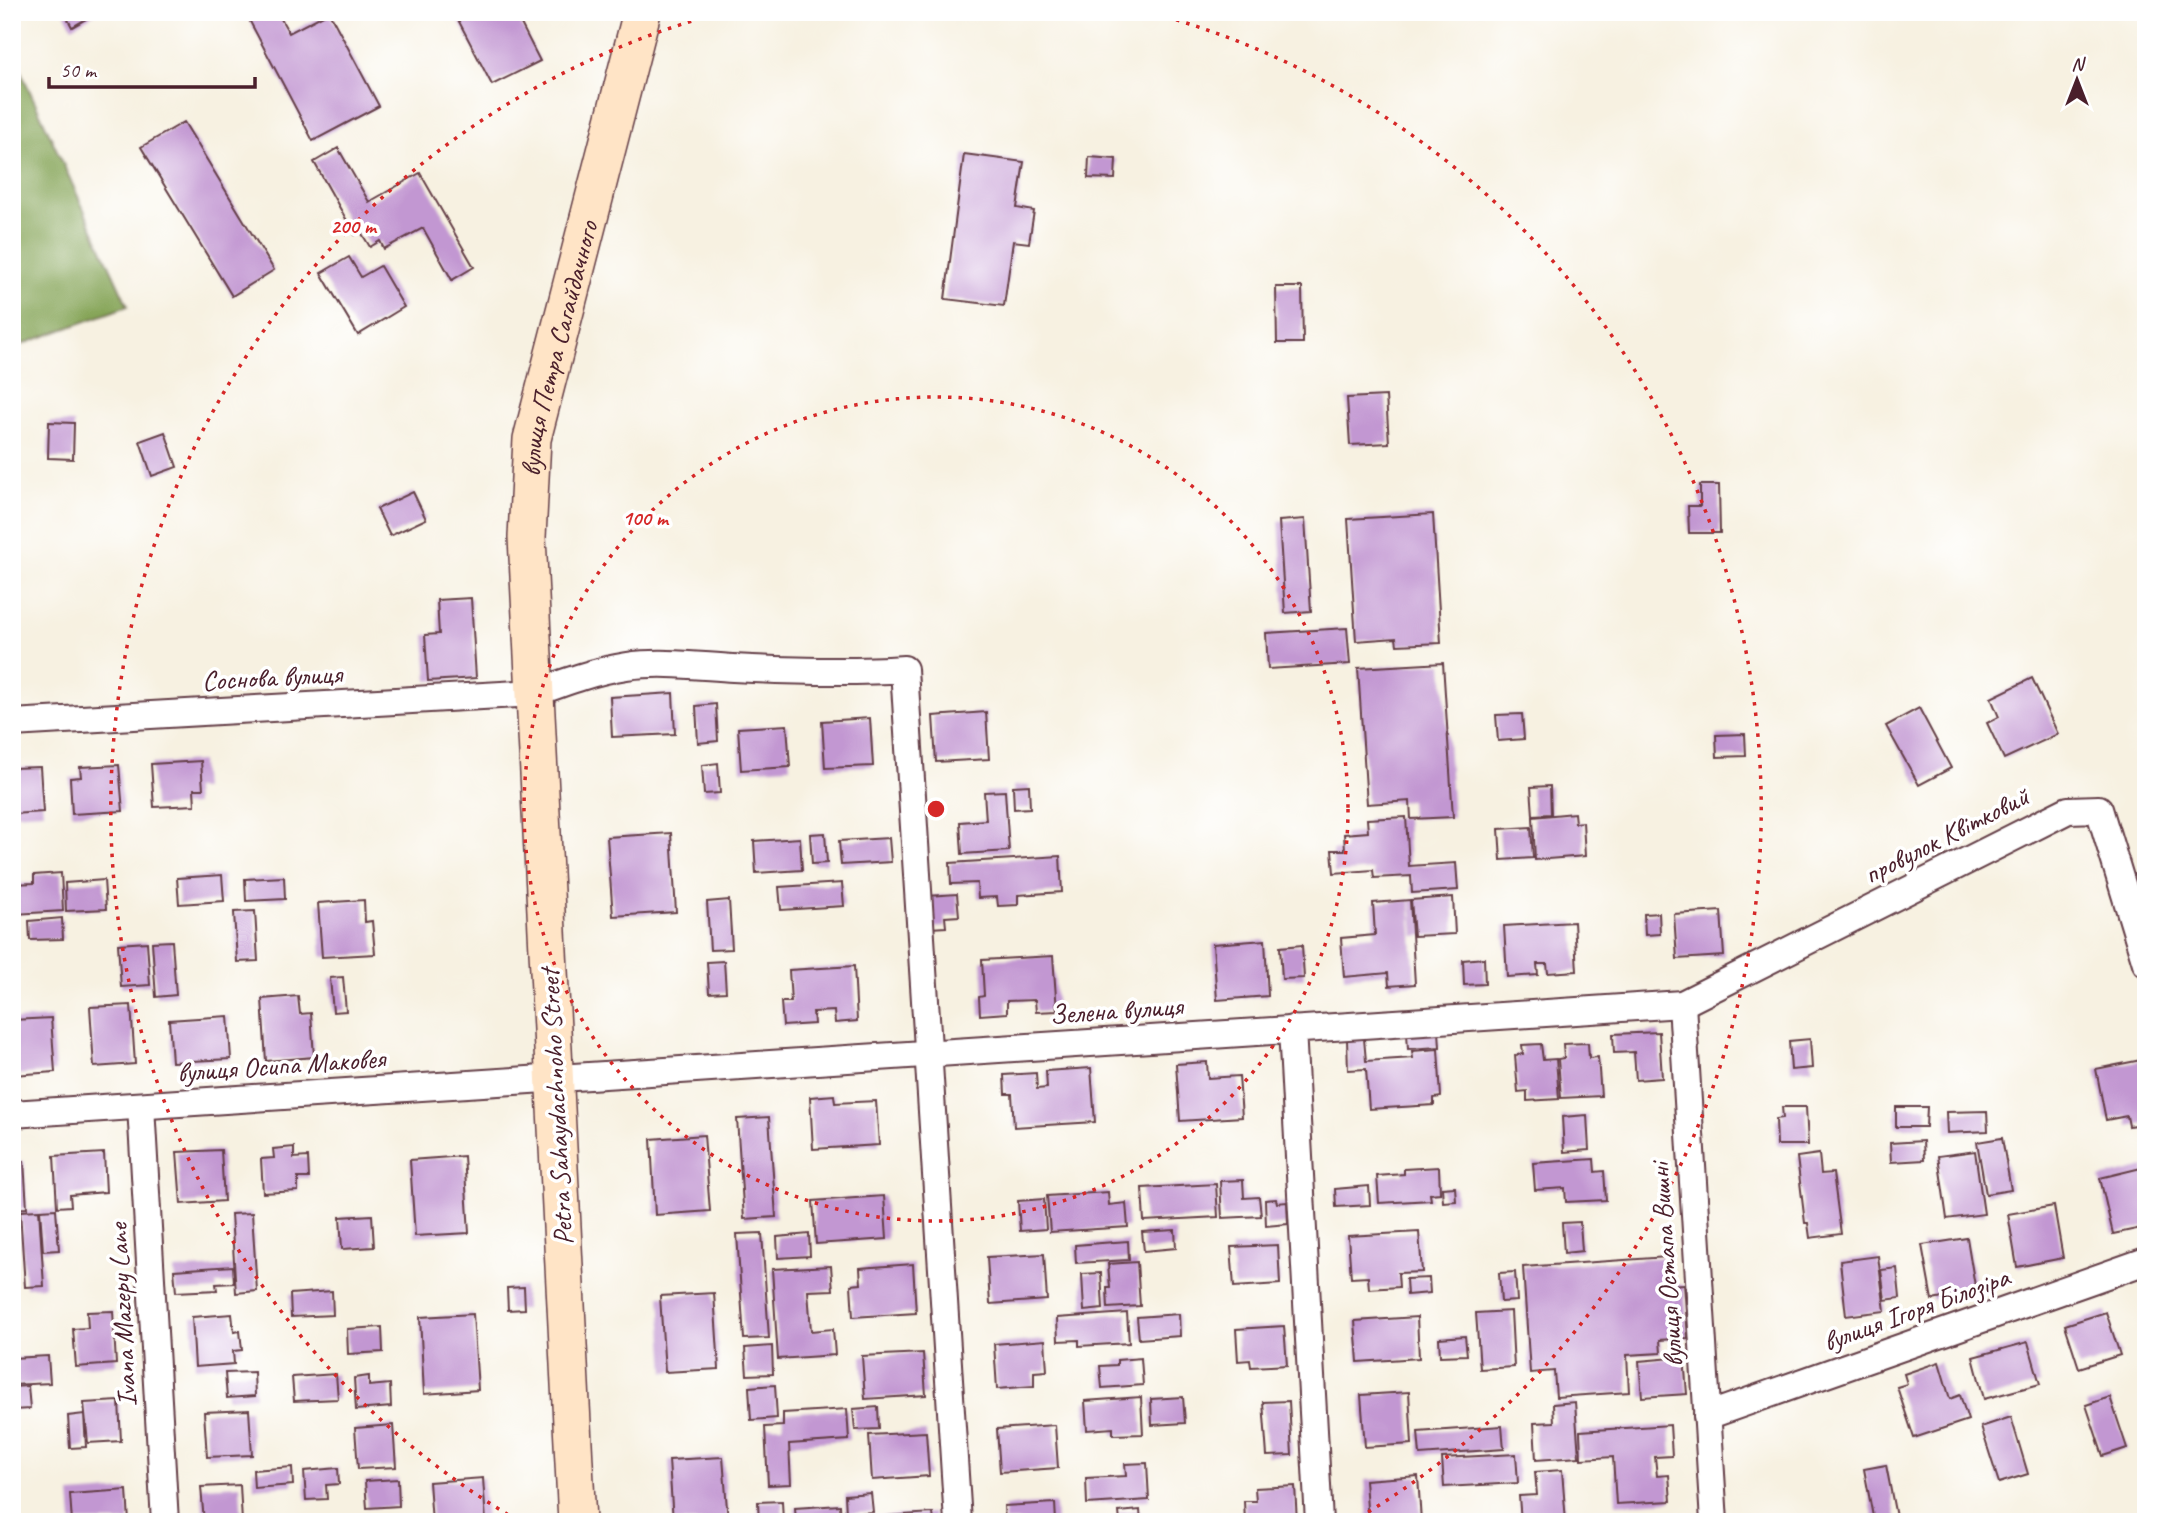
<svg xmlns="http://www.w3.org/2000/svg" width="2158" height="1534" viewBox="0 0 2158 1534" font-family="Caveat,sans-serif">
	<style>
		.forest { fill: #86a559; stroke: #686242; stroke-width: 2 }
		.building { fill: #c297d2 }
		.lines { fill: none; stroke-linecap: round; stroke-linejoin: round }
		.street-casing { stroke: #643e46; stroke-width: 30 }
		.secondary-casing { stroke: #643e46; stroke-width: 40 }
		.street { stroke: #fff; stroke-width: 26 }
		.secondary { stroke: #ffe4c6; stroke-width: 37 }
		.ring { fill: none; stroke: #d62828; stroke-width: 3.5; stroke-dasharray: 3.5 7 }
		.labels { text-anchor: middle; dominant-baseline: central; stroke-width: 7; stroke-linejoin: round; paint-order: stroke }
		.street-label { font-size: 28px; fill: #4a1f2b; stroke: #fff }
		.centre { fill: #d62828; stroke: #fff; stroke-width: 3.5 }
		.ring-label { font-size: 21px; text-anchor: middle; font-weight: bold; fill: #d62828; stroke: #fff; stroke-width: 7; stroke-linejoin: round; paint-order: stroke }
	</style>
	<rect width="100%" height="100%" fill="#fff"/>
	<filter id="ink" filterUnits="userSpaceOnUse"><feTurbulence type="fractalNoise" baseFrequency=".0143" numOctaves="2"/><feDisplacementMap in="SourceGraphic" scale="14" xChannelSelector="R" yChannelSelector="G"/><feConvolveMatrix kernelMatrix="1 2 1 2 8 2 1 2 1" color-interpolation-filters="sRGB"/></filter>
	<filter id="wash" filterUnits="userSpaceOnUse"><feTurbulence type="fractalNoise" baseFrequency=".00686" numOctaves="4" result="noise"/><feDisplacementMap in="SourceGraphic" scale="28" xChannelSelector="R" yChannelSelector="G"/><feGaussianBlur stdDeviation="1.57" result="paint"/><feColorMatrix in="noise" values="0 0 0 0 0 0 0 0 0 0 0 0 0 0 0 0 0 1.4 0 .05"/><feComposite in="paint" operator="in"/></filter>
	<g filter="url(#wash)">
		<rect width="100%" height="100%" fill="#f7f1e1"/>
		<polygon class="forest" points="12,52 128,306 12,348"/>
		<g id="blocks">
			<g class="building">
				<polygon points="64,12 98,12 72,27"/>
				<polygon points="245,12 277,12 289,33 329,12 379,106 313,141"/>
				<polygon points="454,12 515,12 540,61 492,85"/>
				<polygon points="184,122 274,270 232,296 141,147"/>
				<polygon points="338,148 369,202 420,173 474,267 452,280 423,228 384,249 380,241 370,247 361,232 355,235 314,162"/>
				<polygon points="964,154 1024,162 1017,208 1034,211 1029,243 1013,241 1004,306 945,299"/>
				<polygon points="1089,157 1116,159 1115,179 1088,178"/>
				<polygon points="349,257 361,277 380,266 404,307 358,335 321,273"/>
				<polygon points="1276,287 1302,287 1303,343 1277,343"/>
				<polygon points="1386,396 1389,443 1350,445 1347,398"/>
				<polygon points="49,422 74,423 73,459 48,458"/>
				<polygon points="165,432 177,467 152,476 140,441"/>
				<polygon points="1700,485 1719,485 1720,533 1689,533 1688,506 1700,506"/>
				<polygon points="413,492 426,519 390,536 377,509"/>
				<polygon points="1433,514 1441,643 1397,645 1396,638 1356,641 1348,519"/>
				<polygon points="1305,519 1311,611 1285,613 1279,521"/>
				<polygon points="471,598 476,678 428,681 425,635 439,634 437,600"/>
				<polygon points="1347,628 1350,664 1268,669 1266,633"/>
				<polygon points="1443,663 1453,817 1411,819 1410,801 1367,804 1358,668"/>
				<polygon points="2032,678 2058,734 2004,759 1987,723 1999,717 1991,698"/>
				<polygon points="673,693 675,734 612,737 610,697"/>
				<polygon points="716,704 718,741 698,743 696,706"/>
				<polygon points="1919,708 1951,768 1919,785 1886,726"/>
				<polygon points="986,712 989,759 936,762 933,716"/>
				<polygon points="1522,714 1524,739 1498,741 1496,715"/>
				<polygon points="870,718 873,766 825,768 822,721"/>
				<polygon points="787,725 790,767 741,770 738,728"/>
				<polygon points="1745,734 1746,756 1717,757 1716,735"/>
				<polygon points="201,761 203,789 194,789 195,805 154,807 151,764"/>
				<polygon points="718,763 720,793 704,794 702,765"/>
				<polygon points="119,765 123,811 72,814 70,778 81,777 80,767"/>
				<polygon points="40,767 43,812 12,814 12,768"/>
				<polygon points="1029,785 1030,808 1014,809 1013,786"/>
				<polygon points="1550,786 1551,814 1533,815 1531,787"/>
				<polygon points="1005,791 1009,851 962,854 960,822 986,820 984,792"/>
				<polygon points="1574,813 1575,823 1583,822 1585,856 1535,860 1533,817"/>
				<polygon points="1406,817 1409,866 1456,863 1458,890 1412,893 1411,876 1374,878 1373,870 1334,873 1332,850 1345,850 1344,834 1368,832 1367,819"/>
				<polygon points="1531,827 1533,858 1501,860 1499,829"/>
				<polygon points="671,833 676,912 613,916 607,837"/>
				<polygon points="825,833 827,863 812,864 810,834"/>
				<polygon points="800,838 802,870 756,873 754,841"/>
				<polygon points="889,838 891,862 841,865 839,841"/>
				<polygon points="1060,856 1062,892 1018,895 1018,905 998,906 997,897 978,898 977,883 951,884 950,863"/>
				<polygon points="61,873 63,911 15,914 13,884 34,883 34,875"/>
				<polygon points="222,875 224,901 179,904 177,878"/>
				<polygon points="284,877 285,899 246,901 245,879"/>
				<polygon points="104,880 106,909 66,911 65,883"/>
				<polygon points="842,883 844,906 781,910 779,887"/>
				<polygon points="957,894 959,916 945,917 946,927 930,928 928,896"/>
				<polygon points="1453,897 1455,934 1414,936 1411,900"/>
				<polygon points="364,900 365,922 372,921 375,954 322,957 318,903"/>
				<polygon points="729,900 732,949 710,950 707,902"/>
				<polygon points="1410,900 1415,984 1389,986 1388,973 1344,977 1341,938 1375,935 1373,903"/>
				<polygon points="255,911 258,961 237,962 234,912"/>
				<polygon points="1721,911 1724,956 1677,959 1674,914"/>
				<polygon points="1659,913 1660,934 1645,935 1644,914"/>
				<polygon points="62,918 63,939 30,940 29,921"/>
				<polygon points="1574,922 1577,971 1548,973 1547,964 1537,964 1538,975 1507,977 1504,926"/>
				<polygon points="1265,940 1268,996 1217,1000 1213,944"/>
				<polygon points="172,941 176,995 156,997 152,942"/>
				<polygon points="147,942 150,985 121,987 118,944"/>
				<polygon points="1302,945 1304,978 1282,979 1280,947"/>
				<polygon points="1053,956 1057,1011 1036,1012 1035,1000 1007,1001 1007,1013 980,1015 979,997 984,996 982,960"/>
				<polygon points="1484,958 1485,984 1464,985 1463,960"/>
				<polygon points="724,961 726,992 709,993 707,962"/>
				<polygon points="854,966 857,1021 835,1023 834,1011 813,1012 814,1024 783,1026 781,1002 791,1002 789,970"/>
				<polygon points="343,977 346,1011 333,1012 330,978"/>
				<polygon points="298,996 300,1014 311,1013 314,1057 266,1061 262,999"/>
				<polygon points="131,1005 135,1064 94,1067 90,1007"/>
				<polygon points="228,1016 231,1059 172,1062 169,1020"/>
				<polygon points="51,1018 55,1072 13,1075 12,1020"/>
				<polygon points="1439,1031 1440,1047 1408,1049 1407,1033"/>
				<polygon points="1659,1032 1662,1078 1636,1080 1634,1052 1614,1053 1613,1034"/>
				<polygon points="1347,1039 1364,1039 1366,1061 1413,1058 1412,1051 1438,1049 1441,1097 1434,1098 1434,1105 1369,1109 1366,1069 1348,1070"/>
				<polygon points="1810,1039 1812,1068 1791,1070 1789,1041"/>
				<polygon points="1588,1043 1589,1058 1598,1057 1601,1096 1561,1098 1558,1059 1564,1058 1563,1044"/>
				<polygon points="1541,1044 1543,1060 1556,1059 1559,1099 1527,1101 1527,1091 1518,1092 1515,1055 1523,1054 1522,1045"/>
				<polygon points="2146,1059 2146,1123 2129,1126 2127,1116 2106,1120 2096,1069"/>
				<polygon points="1207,1062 1208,1078 1239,1076 1242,1117 1180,1121 1176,1064"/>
				<polygon points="1091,1068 1095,1122 1014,1127 1012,1094 1005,1094 1004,1075 1036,1073 1037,1089 1047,1088 1046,1071"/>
				<polygon points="834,1095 835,1103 876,1101 879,1145 813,1149 810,1097"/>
				<polygon points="1782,1107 1806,1107 1808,1145 1777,1145 1776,1119 1783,1118"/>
				<polygon points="1896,1107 1927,1107 1926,1127 1896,1127"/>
				<polygon points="1987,1111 1988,1131 1947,1133 1946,1112"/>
				<polygon points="1587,1115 1589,1150 1564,1152 1562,1117"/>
				<polygon points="769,1117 776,1217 744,1219 737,1119"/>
				<polygon points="704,1135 710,1211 655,1215 651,1139"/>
				<polygon points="2002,1138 2011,1190 1986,1194 1977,1142"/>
				<polygon points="1923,1141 1924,1160 1891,1162 1890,1143"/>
				<polygon points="294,1147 294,1158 308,1157 309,1178 298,1178 298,1191 263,1193 261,1159 274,1158 273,1149"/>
				<polygon points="221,1150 224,1201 181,1204 177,1152"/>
				<polygon points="1975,1151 1984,1214 1947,1219 1938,1156"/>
				<polygon points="104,1153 106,1192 70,1195 71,1206 57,1207 54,1156"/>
				<polygon points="1819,1154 1821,1174 1833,1173 1841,1234 1810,1238 1808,1223 1805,1223 1797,1157"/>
				<polygon points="464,1156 469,1233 415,1236 410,1160"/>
				<polygon points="1594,1159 1595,1172 1604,1171 1606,1200 1566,1202 1565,1188 1535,1190 1533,1163"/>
				<polygon points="12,1161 24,1161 27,1208 12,1209"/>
				<polygon points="1439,1167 1440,1193 1430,1194 1431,1200 1379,1203 1377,1176 1404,1174 1404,1169"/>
				<polygon points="2145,1167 2146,1227 2113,1234 2100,1178"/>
				<polygon points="1243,1180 1244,1198 1259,1197 1261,1216 1222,1218 1220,1181"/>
				<polygon points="1216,1184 1218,1217 1144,1221 1142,1188"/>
				<polygon points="1369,1186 1370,1205 1336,1207 1335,1189"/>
				<polygon points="1455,1187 1456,1201 1443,1202 1442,1188"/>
				<polygon points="1108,1192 1109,1205 1126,1203 1128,1227 1050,1232 1047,1196"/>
				<polygon points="884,1196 887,1239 816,1244 813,1201"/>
				<polygon points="1044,1199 1046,1229 1020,1231 1018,1201"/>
				<polygon points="1276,1199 1277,1203 1287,1202 1288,1224 1266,1226 1265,1200"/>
				<polygon points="2054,1206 2063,1258 2017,1267 2008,1214"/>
				<polygon points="56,1209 59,1250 43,1251 40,1210"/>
				<polygon points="39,1210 44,1286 25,1287 20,1211"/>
				<polygon points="252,1213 257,1291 236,1293 231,1214"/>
				<polygon points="372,1215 374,1247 342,1249 340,1217"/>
				<polygon points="1580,1222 1582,1251 1564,1253 1562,1223"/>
				<polygon points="1175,1230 1176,1248 1144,1251 1142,1232"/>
				<polygon points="1419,1232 1422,1272 1398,1273 1399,1287 1369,1289 1368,1277 1351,1278 1348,1236"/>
				<polygon points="762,1233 769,1338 744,1339 737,1234"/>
				<polygon points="809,1234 810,1256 778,1258 777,1237"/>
				<polygon points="1967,1238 1976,1292 1932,1300 1922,1245"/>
				<polygon points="1128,1241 1129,1260 1076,1263 1075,1245"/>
				<polygon points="1278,1245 1280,1284 1234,1287 1231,1247"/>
				<polygon points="1044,1254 1047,1300 990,1304 987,1257"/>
				<polygon points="1878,1256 1885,1311 1846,1316 1840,1261"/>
				<polygon points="1667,1257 1669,1285 1684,1284 1688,1338 1660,1340 1661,1353 1627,1355 1629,1392 1556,1397 1554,1371 1530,1373 1523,1267"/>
				<polygon points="1137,1262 1140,1306 1108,1308 1107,1288 1110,1288 1108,1264"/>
				<polygon points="913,1264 916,1313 853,1317 851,1285 861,1284 860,1268"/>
				<polygon points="233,1266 234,1283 216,1284 217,1290 176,1292 174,1270"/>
				<polygon points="831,1266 833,1290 808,1291 811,1331 833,1329 835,1355 778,1359 772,1269"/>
				<polygon points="1897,1268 1900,1298 1885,1300 1881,1270"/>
				<polygon points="1515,1272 1517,1301 1501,1302 1499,1273"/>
				<polygon points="1101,1273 1103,1309 1084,1311 1082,1274"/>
				<polygon points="1429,1278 1430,1293 1407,1295 1406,1279"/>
				<polygon points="524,1287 525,1309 508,1310 507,1288"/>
				<polygon points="332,1291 333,1315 291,1317 290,1294"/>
				<polygon points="714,1293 719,1369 665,1372 660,1296"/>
				<polygon points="113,1311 116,1364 76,1367 73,1329 88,1328 87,1312"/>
				<polygon points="1511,1311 1514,1367 1480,1369 1476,1313"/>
				<polygon points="2106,1312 2120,1355 2079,1368 2065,1325"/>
				<polygon points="1127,1313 1129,1343 1079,1346 1079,1340 1058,1341 1057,1318"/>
				<polygon points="232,1314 234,1332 240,1331 242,1350 233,1351 234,1364 195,1367 192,1317"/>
				<polygon points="473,1314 478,1390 424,1394 420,1317"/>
				<polygon points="1179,1314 1180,1336 1139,1339 1137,1317"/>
				<polygon points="1417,1317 1419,1358 1358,1362 1355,1321"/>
				<polygon points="1284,1326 1287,1365 1251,1367 1250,1360 1238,1361 1236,1329"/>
				<polygon points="382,1327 383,1352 348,1354 347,1329"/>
				<polygon points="1465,1336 1467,1355 1440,1356 1439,1338"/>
				<polygon points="1045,1340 1047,1371 1034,1372 1034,1386 997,1389 994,1344"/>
				<polygon points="2028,1342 2040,1384 1984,1399 1973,1357"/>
				<polygon points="772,1346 773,1374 747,1375 745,1348"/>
				<polygon points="923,1353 926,1395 865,1399 862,1356"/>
				<polygon points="48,1356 50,1383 12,1385 12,1358"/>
				<polygon points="1684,1357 1687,1394 1642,1397 1639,1361"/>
				<polygon points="1141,1358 1143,1385 1102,1388 1100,1366 1117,1365 1117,1360"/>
				<polygon points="1939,1362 1950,1399 1960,1395 1968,1420 1914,1438 1897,1387 1907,1384 1904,1374"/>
				<polygon points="254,1372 255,1396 227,1398 225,1373"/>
				<polygon points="336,1374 338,1399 294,1401 292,1377"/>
				<polygon points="369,1376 369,1386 390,1384 391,1407 356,1410 354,1378"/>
				<polygon points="775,1385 777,1418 751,1420 749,1387"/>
				<polygon points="28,1386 30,1409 12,1410 12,1387"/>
				<polygon points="1409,1392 1412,1444 1365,1447 1361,1395"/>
				<polygon points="1141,1397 1143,1434 1113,1435 1113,1428 1087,1430 1085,1401"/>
				<polygon points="1183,1397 1185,1423 1152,1425 1151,1399"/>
				<polygon points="2110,1397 2127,1448 2103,1456 2086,1405"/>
				<polygon points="119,1401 121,1441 88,1443 84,1403"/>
				<polygon points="1289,1401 1292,1455 1267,1456 1263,1402"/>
				<polygon points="1575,1402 1579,1457 1536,1460 1534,1423 1554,1422 1553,1404"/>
				<polygon points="878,1407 879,1429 855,1430 853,1409"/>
				<polygon points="847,1409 849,1440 789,1444 791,1484 768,1485 765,1427 783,1426 783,1413"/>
				<polygon points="249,1410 252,1455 207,1457 204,1412"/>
				<polygon points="84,1414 86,1447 70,1448 68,1416"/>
				<polygon points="2011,1417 2028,1474 1999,1483 1981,1427"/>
				<polygon points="393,1425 396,1467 358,1469 355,1428"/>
				<polygon points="1055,1425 1058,1468 1000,1472 997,1429"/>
				<polygon points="1670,1425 1672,1456 1655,1457 1657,1476 1669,1475 1671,1501 1616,1504 1613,1457 1581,1459 1580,1431"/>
				<polygon points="1502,1426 1504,1449 1420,1455 1418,1432"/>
				<polygon points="926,1432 929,1476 872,1480 869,1435"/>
				<polygon points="1516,1454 1518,1483 1444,1487 1442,1458"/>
				<polygon points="723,1457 728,1522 673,1522 669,1460"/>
				<polygon points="1147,1463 1149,1500 1087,1504 1086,1478 1126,1476 1125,1464"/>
				<polygon points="1886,1465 1897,1522 1874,1522 1864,1469"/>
				<polygon points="292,1467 293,1485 254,1488 253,1470"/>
				<polygon points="338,1468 339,1484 326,1485 327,1499 306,1500 304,1471"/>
				<polygon points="1562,1470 1566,1522 1521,1522 1519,1496 1537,1495 1535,1472"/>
				<polygon points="1418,1476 1421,1522 1368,1522 1365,1480"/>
				<polygon points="483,1478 486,1522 432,1522 429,1482"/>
				<polygon points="398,1479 399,1506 367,1508 365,1481"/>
				<polygon points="240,1485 242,1522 204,1522 201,1487"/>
				<polygon points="1295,1486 1297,1522 1245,1522 1244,1501 1256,1501 1255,1488"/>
				<polygon points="127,1490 129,1522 72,1522 70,1494"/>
				<polygon points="871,1493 873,1512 846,1514 845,1495"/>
				<polygon points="782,1501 783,1522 759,1522 758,1502"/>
				<polygon points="1055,1503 1056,1522 1005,1522 1004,1506"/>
				<polygon points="840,1505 841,1522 796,1522 795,1508"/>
				<polygon points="1140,1510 1141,1522 1120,1522 1119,1512"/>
				<polygon points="933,1513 934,1522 873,1522 872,1517"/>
			</g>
		</g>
	</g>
	<g filter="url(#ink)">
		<use href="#blocks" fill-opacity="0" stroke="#643e46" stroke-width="2"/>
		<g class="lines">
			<g class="street-casing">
				<g id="street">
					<path d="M 12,723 L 535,693 C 565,682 594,671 627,666 C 662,661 698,666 733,668 C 790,671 847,673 904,669 L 958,1522"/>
					<polyline points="1682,1004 1714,1522"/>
					<polyline points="1292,1029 1319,1522"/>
					<polyline points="141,1106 165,1522"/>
					<polyline points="12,1114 1682,1004 2068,810 2099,809 2146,963"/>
					<polyline points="1707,1416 2146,1261"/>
				</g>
			</g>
			<g class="secondary-casing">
				<g id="secondary">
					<path id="s1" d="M 577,1522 L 527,537 L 532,439 L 642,12"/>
				</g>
			</g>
			<use href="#street" class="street"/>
			<use href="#secondary" class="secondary"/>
		</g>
	</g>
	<g class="ring">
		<circle cx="936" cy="809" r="412"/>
		<path d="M517 1520A825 825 0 0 1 716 14M1156 14A825 825 0 0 1 1355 1520"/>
	</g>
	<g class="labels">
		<g class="street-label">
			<text stroke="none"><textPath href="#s1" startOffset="1178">вулиця Петра Сагайдачного</textPath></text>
			<text transform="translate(272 677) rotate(-3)">Соснова вулиця</text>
			<text transform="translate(1946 835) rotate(-27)">провулок Квітковий</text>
			<text transform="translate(1116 1010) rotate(-4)">Зелена вулиця</text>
			<text transform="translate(281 1065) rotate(-4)">вулиця Осипа Маковея</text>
			<text transform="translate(556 1107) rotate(-93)">Petra Sahaydachnoho Street</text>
			<text transform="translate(1666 1265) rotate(-94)">вулиця Остапа Вишні</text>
			<text transform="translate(1916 1309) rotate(-20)">вулиця Ігоря Білозіра</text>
			<text transform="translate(122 1315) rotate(-93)">Ivana Mazepy Lane</text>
		</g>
	</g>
	<circle cx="936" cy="809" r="10" class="centre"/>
	<g class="ring-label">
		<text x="353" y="233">200 m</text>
		<text x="645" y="525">100 m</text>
	</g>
	<rect width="2158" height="1534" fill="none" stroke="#fff" stroke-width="42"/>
	<g transform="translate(2077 80)" stroke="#ffffff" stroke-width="5" paint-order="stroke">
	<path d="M0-5L12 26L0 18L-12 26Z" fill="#4a1f2b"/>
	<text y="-10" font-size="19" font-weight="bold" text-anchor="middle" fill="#4a1f2b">N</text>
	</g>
	<path d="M49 77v10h206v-10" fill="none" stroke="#4a1f2b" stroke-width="3.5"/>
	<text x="60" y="77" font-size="21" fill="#4a1f2b" stroke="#ffffff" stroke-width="5" paint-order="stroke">50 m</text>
</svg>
